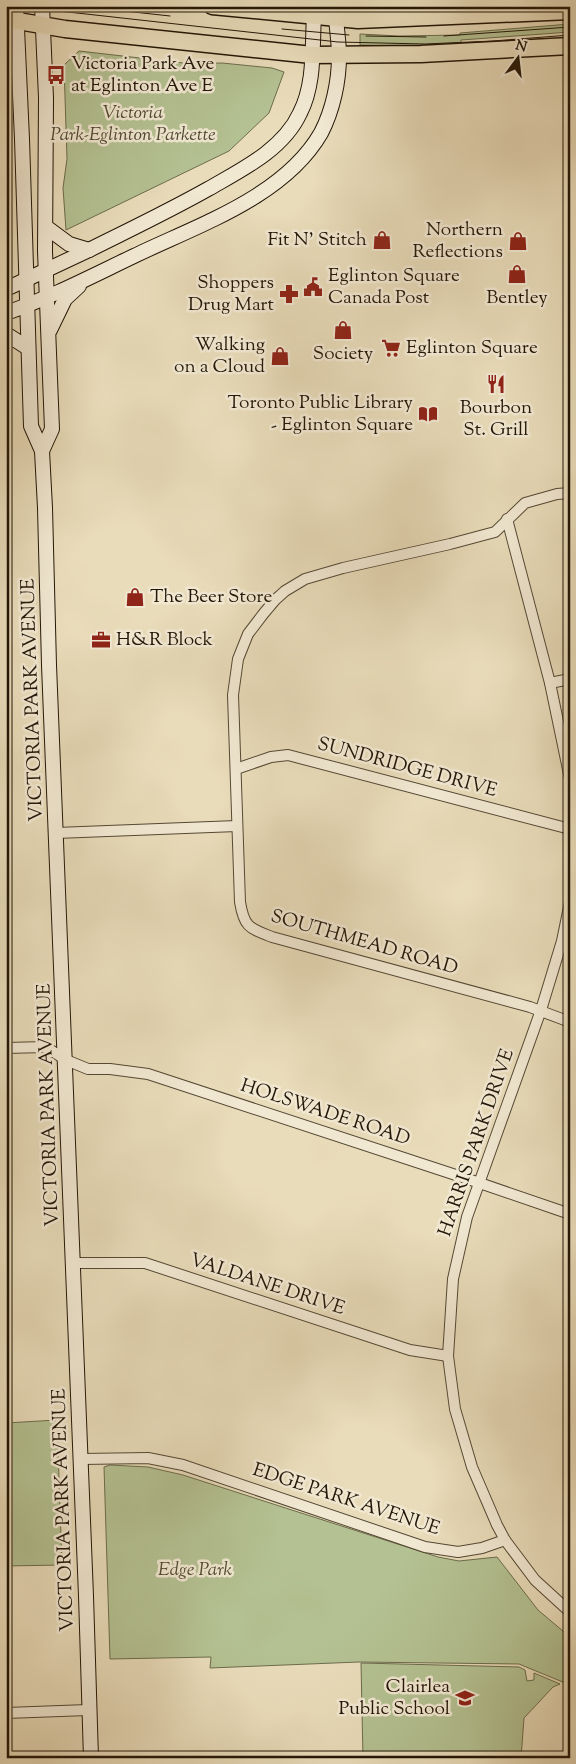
<svg xmlns="http://www.w3.org/2000/svg" width="576" height="1764" viewBox="0 0 576 1764" font-family="'Sorts Mill Goudy',serif">
	<style>
		.green { fill: #b4c192; stroke: #6c6c4c }
		.lines { fill: none; stroke-linecap: round; stroke-linejoin: round }
		.street-casing { stroke: #544834; stroke-width: 12 }
		.secondary-casing { stroke: #231607; stroke-width: 16 }
		.primary-casing { stroke: #231607; stroke-width: 19 }
		.street { stroke: #f1e8d2; stroke-width: 10 }
		.secondary { stroke: #f1e8d2; stroke-width: 14 }
		.primary { stroke: #e9dcba; stroke-width: 16 }
		.tram { stroke: #231607; stroke-width: 1 }
		.labels { text-anchor: middle; dominant-baseline: central; stroke-width: 5; stroke-linejoin: round; paint-order: stroke }
		.poi-label { font-size: 19px; fill: #231607; stroke: #f1e8d2; text-anchor: end }
		.park-label { font-size: 19px; font-style: italic; fill: #4e4931; stroke: #f1e8d2 }
		.street-label { font-size: 19px; fill: #231607; stroke: #f1e8d2 }
	</style>
	<rect width="100%" height="100%" fill="#e9dcba"/>
	<filter id="stains"><feTurbulence type="fractalNoise" baseFrequency=".004" numOctaves="4"/><feColorMatrix values="0 0 0 0 .2 0 0 0 0 .09 0 0 0 0 .02 0 0 0 .5 -.17"/></filter>
	<radialGradient id="worn" r=".72"><stop offset=".6" stop-color="#630" stop-opacity="0"/><stop offset="1" stop-color="#630" stop-opacity=".3"/></radialGradient>
	<g class="green">
		<polygon points="570,24 570,32 461,40 461,45 396,46 360,45 360,34 399,36 460,35 460,33"/>
		<polygon points="79,51 192,64 222,63 272,68 284,72 269,113 229,151 66,230 63,188 67,159 64,65"/>
		<polygon points="57,1420 62,1565 6,1566 6,1423"/>
		<polygon points="110,1465 148,1467 183,1475 438,1557 459,1561 497,1557 538,1610 570,1637 570,1685 519,1664 359,1662 210,1668 211,1657 110,1659 104,1467"/>
		<polygon points="361,1663 519,1667 525,1670 527,1681 534,1680 534,1673 560,1684 553,1687 524,1718 521,1758 363,1758"/>
	</g>
	<g class="lines">
		<g class="street-casing">
			<g id="street">
				<path d="M 570,493 L 557,494 L 525,503 L 495,532 L 450,544 L 343,568 L 305,579 L 285,591 L 275,600 L 264,613 L 248,634 L 238,659 L 233,695 L 240,902 C 244,927 249,928 272,937 L 530,1007 L 570,1022"/>
				<polyline points="507,519 550,683 570,779"/>
				<polyline points="550,683 570,679"/>
				<polyline points="236,769 271,757 288,755 570,829"/>
				<polyline points="56,833 237,826"/>
				<polyline points="570,902 562,941 541,1010 467,1217 453,1279 448,1356 455,1409 472,1467 497,1525 505,1540 535,1580 570,1612"/>
				<polyline points="6,1048 46,1047 66,1060 88,1069 110,1069 148,1074 468,1179 570,1214"/>
				<polyline points="74,1263 145,1263 410,1350 448,1356"/>
				<polyline points="81,1459 148,1458 183,1465 425,1547 458,1552 482,1548 505,1540"/>
				<polyline points="6,1713 88,1710"/>
			</g>
		</g>
		<g class="secondary-casing">
			<g id="secondary">
				<polyline points="16,6 22,139 31,426 42,451 45,508 49,665 86,1596 91,1758"/>
				<polyline points="46,227 69,244 89,250"/>
				<path d="M 6,289 C 34,276 61,263 89,250 C 129,230 169,211 208,189 C 241,170 283,150 300,113 C 315,84 312,48 314,16"/>
				<path d="M 6,313 C 50,298 92,276 134,256 C 198,225 284,197 321,133 C 333,110 339,81 339,56 C 339,43 337,31 336,18"/>
				<polyline points="50,330 65,299 79,286"/>
				<polyline points="6,334 28,348"/>
				<polyline points="42,451 52,429 45,251 46,98 42,6"/>
			</g>
		</g>
		<g class="primary-casing">
			<g id="primary">
				<polyline points="212,6 358,20 570,11"/>
				<polyline points="6,19 65,29 312,55 421,54 570,46"/>
			</g>
		</g>
		<use href="#street" class="street"/>
		<use href="#secondary" class="secondary"/>
		<use href="#primary" class="primary"/>
		<g class="tram">
			<polyline points="14,6 338,42 425,44 493,41 570,35"/>
			<polyline points="78,6 170,16"/>
			<polyline points="282,29 349,35"/>
			<polyline points="366,36 426,37"/>
			<polyline points="444,36 570,27"/>
		</g>
	</g>
	<defs>
		<g id="bus-bare" transform="scale(1.5)"><path d="M-5-6H5V4H4V6H2V4H-2V6H-4V4H-5ZM-3.5-4V0h7V-4ZM-3.5 1.2v1.5H-2V1.2ZM2 1.2v1.5H3.5V1.2Z" fill="#8f2418" stroke="#f1e8d2" stroke-width="2.5" paint-order="stroke"/></g>
		<g id="shop-bare" transform="scale(1.5)"><path d="M-5-2.5h2.3a2.7 3.5 0 0 1 5.4 0H5L5.5 6h-11ZM-1.5-2.5h3a1.5 2.3 0 0 0-3 0Z" fill="#8f2418" stroke="#f1e8d2" stroke-width="2.5" paint-order="stroke"/></g>
		<g id="civic-bare" transform="scale(1.5)"><path d="M-.6-6.5H3V-4.5H.6V-3L4-1V1h2V6H-6V1h2V-1L-.6-3ZM-1.2 2.5V6h2.4V2.5Z" fill="#8f2418" stroke="#f1e8d2" stroke-width="2.5" paint-order="stroke"/></g>
		<g id="pharmacy-bare" transform="scale(1.5)"><path d="M-2-6h4v4h4v4h-4v4h-4v-4h-4v-4h4Z" fill="#8f2418" stroke="#f1e8d2" stroke-width="2.5" paint-order="stroke"/></g>
		<g id="supermarket-bare" transform="scale(1.5)"><path d="M-6-5.5h2.5l.6 2H6L4.5 2H-2.5L-4.4-4H-6ZM-1.5 3.2a1.3 1.3 0 1 0 .1 0ZM3 3.2a1.3 1.3 0 1 0 .1 0Z" fill="#8f2418" stroke="#f1e8d2" stroke-width="2.5" paint-order="stroke"/></g>
		<g id="restaurant-bare" transform="scale(1.5)"><path d="M-5-6h1v4h1v-4h1v4h1v-4h1v5L-1.5 .5V6h-2V.5L-5-1ZM5-6V6H3V1.5H1.5Q1.5-4 5-6Z" fill="#8f2418" stroke="#f1e8d2" stroke-width="2.5" paint-order="stroke"/></g>
		<g id="library-bare" transform="scale(1.5)"><path d="M-6-4Q-3-5.5-.7-3.5V5Q-3 3-6 4ZM6-4Q3-5.5 .7-3.5V5Q3 3 6 4Z" fill="#8f2418" stroke="#f1e8d2" stroke-width="2.5" paint-order="stroke"/></g>
		<g id="office-bare" transform="scale(1.5)"><path d="M-6-3h4V-5.5h4V-3h4V5H-6ZM-1-4.5V-3h2v-1.5ZM-6 0V1H6V0Z" fill="#8f2418" stroke="#f1e8d2" stroke-width="2.5" paint-order="stroke"/></g>
		<g id="school-bare" transform="scale(1.5)"><path d="M0-5L7-2L0 1L-7-2ZM-4 1L0 2.5L4 1V4Q0 6-4 4Z" fill="#8f2418" stroke="#f1e8d2" stroke-width="2.5" paint-order="stroke"/></g>
	</defs>
	<g fill-rule="evenodd">
		<use href="#bus-bare" x="56" y="75"/>
		<use href="#shop-bare" x="382" y="240"/>
		<use href="#shop-bare" x="518" y="241"/>
		<use href="#shop-bare" x="517" y="274"/>
		<use href="#civic-bare" x="313" y="287"/>
		<use href="#pharmacy-bare" x="289" y="294"/>
		<use href="#shop-bare" x="343" y="330"/>
		<use href="#supermarket-bare" x="391" y="348"/>
		<use href="#shop-bare" x="280" y="356"/>
		<use href="#restaurant-bare" x="496" y="384"/>
		<use href="#library-bare" x="428" y="414"/>
		<use href="#shop-bare" x="135" y="597"/>
		<use href="#office-bare" x="101" y="640"/>
		<use href="#school-bare" x="465" y="1698"/>
	</g>
	<g class="labels">
		<g class="poi-label">
			<text x="71" y="64" text-anchor="start">Victoria Park Ave<tspan x="71" dy="22">at Eglinton Ave E</tspan></text>
			<text x="503" y="230">Northern<tspan x="503" dy="22">Reflections</tspan></text>
			<text x="367" y="240">Fit N' Stitch</text>
			<text x="328" y="276" text-anchor="start">Eglinton Square<tspan x="328" dy="22">Canada Post</tspan></text>
			<text x="274" y="283">Shoppers<tspan x="274" dy="22">Drug Mart</tspan></text>
			<text x="517" y="298" text-anchor="middle">Bentley</text>
			<text x="265" y="345">Walking<tspan x="265" dy="22">on a Cloud</tspan></text>
			<text x="406" y="348" text-anchor="start">Eglinton Square</text>
			<text x="343" y="354" text-anchor="middle">Society</text>
			<text x="413" y="403">Toronto Public Library<tspan x="413" dy="22">- Eglinton Square</tspan></text>
			<text x="496" y="408" text-anchor="middle">Bourbon<tspan x="496" dy="22">St. Grill</tspan></text>
			<text x="150" y="597" text-anchor="start">The Beer Store</text>
			<text x="116" y="640" text-anchor="start">H&amp;R Block</text>
			<text x="450" y="1687">Clairlea<tspan x="450" dy="22">Public School</tspan></text>
		</g>
		<g class="park-label">
			<text x="133" y="113">Victoria<tspan x="133" dy="22">Park-Eglinton Parkette</tspan></text>
			<text x="195" y="1570">Edge Park</text>
		</g>
		<g class="street-label">
			<text transform="translate(33 700) rotate(-92)">VICTORIA PARK AVENUE</text>
			<text transform="translate(407 768) rotate(15)">SUNDRIDGE DRIVE</text>
			<text transform="translate(364 943) rotate(16)">SOUTHMEAD ROAD</text>
			<text transform="translate(49 1105) rotate(-92)">VICTORIA PARK AVENUE</text>
			<text transform="translate(325 1113) rotate(18)">HOLSWADE ROAD</text>
			<text transform="translate(477 1143) rotate(-71)">HARRIS PARK DRIVE</text>
			<text transform="translate(267 1285) rotate(18)">VALDANE DRIVE</text>
			<text transform="translate(346 1500) rotate(18)">EDGE PARK AVENUE</text>
			<text transform="translate(64 1510) rotate(-92)">VICTORIA PARK AVENUE</text>
		</g>
	</g>
	<rect width="576" height="1764" fill="none" stroke="#e9dcba" stroke-width="25"/>
	<rect x="8" y="8" width="561" height="1749" fill="none" stroke="#231607" stroke-width="2.5"/>
	<rect x="12" y="12" width="551" height="1739" fill="none" stroke="#231607"/>
	<g transform="translate(518 58) rotate(15)" stroke="#f1e8d2" stroke-width="4" paint-order="stroke">
	<path d="M0-4L9 19L0 12L-9 19Z" fill="#231607"/>
	<text y="-8" font-size="14" font-weight="bold" text-anchor="middle" fill="#231607">N</text>
	</g>
	<rect width="100%" height="100%" filter="url(#stains)"/>
	<rect width="100%" height="100%" fill="url(#worn)"/>
</svg>
